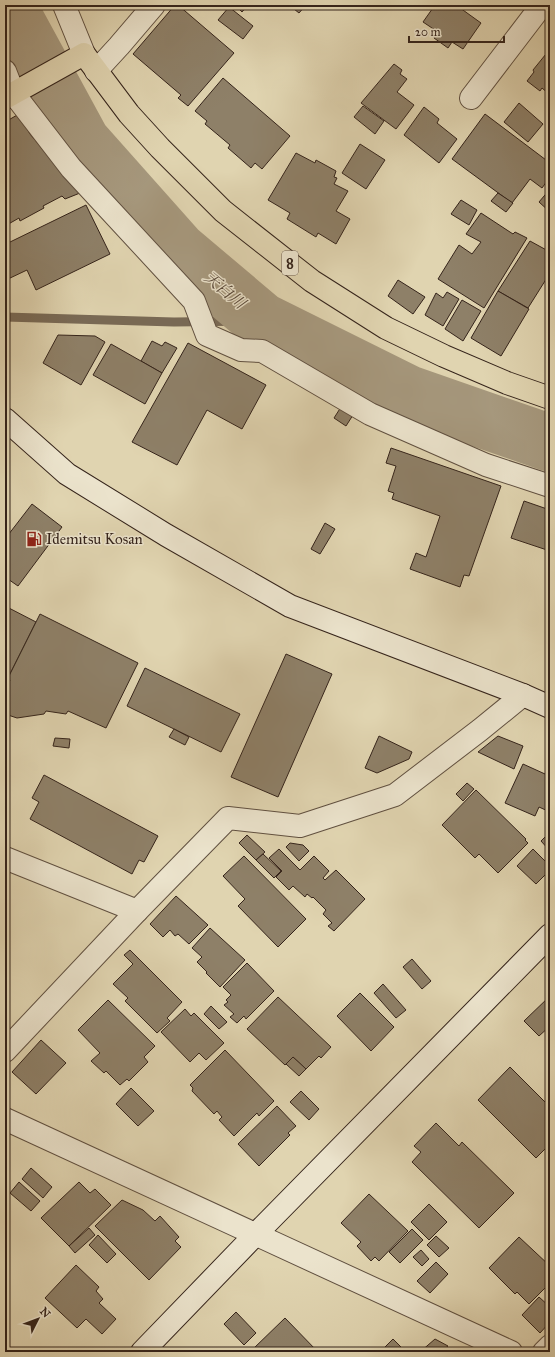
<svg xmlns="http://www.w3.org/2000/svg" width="555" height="1357" viewBox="0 0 555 1357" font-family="'IM FELL Great Primer','Noto Serif JP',serif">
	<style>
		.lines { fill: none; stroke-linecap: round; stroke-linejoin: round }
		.stream { stroke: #796a56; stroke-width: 9 }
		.river { stroke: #a6987d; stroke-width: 57 }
		.building { fill: #8e8068; stroke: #35241b }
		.street-casing { stroke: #605040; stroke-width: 24 }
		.secondary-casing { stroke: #35241b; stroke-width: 24 }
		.primary-casing { stroke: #35241b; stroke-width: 24 }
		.street { stroke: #ebe3cc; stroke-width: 22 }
		.secondary { stroke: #ebe3cc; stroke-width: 22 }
		.primary { stroke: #e0d4b0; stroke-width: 22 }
		.labels { text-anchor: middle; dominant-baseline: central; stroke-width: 3; stroke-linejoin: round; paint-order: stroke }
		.shield { fill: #ebe3cc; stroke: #6c5d50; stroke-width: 1 }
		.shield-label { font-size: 14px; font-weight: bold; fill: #35241b }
		.poi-label { font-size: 15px; fill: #35241b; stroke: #ebe3cc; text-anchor: start }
		.water-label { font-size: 16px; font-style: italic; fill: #574738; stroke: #ebe3cc }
	</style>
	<rect width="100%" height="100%" fill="#e0d4b0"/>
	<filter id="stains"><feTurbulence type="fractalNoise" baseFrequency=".005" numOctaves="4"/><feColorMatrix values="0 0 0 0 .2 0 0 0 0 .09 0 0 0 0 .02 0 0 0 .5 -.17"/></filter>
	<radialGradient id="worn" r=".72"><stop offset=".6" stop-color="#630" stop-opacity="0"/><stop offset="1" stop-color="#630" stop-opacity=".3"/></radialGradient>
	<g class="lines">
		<polyline class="stream" points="5,317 174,322 262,321"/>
		<polyline class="river" points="11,5 14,17 82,142 178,250 262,321 409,394 550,443"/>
	</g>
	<g class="building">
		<polygon points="175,5 178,5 234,53 188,106 178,98 181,95 133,54"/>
		<polygon points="235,5 248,5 242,12"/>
		<polygon points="289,5 306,5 299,13"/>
		<polygon points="435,5 456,5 481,23 463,49 452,42 448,48 434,38 438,32 423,22"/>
		<polygon points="229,7 253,26 243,39 218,20"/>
		<polygon points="550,49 550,95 542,88 540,91 527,81 534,72 533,70"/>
		<polygon points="394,64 402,70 400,74 407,79 397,92 414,105 396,129 361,103"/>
		<polygon points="223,78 290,136 262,169 255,163 251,168 228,148 230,145 205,124 207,121 195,111"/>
		<polygon points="519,103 543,124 528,142 504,122"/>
		<polygon points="363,106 384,121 375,134 354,117"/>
		<polygon points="424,107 439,119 437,123 457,139 439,163 404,135"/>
		<polygon points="19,114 30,134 80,193 65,199 62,196 43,206 44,208 20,221 19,218 5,226 5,122"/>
		<polygon points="485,114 550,163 550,177 542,188 530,179 512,203 452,159"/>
		<polygon points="360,144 385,160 366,189 342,173"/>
		<polygon points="296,153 315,163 316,160 336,171 334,177 337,178 334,184 348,191 336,211 350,219 336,244 318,233 316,237 287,219 290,213 268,200"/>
		<polygon points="550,189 550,212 539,202"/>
		<polygon points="498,193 513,203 506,212 491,201"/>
		<polygon points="461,200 477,210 469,225 451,214"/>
		<polygon points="86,205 110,254 36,290 27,270 8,279 5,273 5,249 9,247 8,243"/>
		<polygon points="481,213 513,234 515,232 527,238 484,308 438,279 459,245 472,254 481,242 466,234"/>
		<polygon points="530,241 550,252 550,273 528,308 498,291"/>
		<polygon points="398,280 425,297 413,314 388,296"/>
		<polygon points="498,291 529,309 501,356 471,338"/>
		<polygon points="447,292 459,299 443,326 425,315 436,293 443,298"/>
		<polygon points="462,300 481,311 463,341 445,329"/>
		<polygon points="58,335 95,336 105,342 81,385 43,363"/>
		<polygon points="152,341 162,346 165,342 177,348 162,373 141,361"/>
		<polygon points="188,343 266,385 242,429 207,410 177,465 132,442"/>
		<polygon points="111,344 162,373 145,404 93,375"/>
		<polygon points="341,407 353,415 346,426 334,418"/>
		<polygon points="391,448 501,486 469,576 464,575 460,587 410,569 416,553 426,557 440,516 392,499 394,493 388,491 396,466 386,463"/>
		<polygon points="524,501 550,510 550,551 511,538"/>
		<polygon points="32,504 62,527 18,586 5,577 5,539"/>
		<polygon points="325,523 335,529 320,554 311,549"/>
		<polygon points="5,606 36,622 8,678 5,677"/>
		<polygon points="40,614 138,663 106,728 68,711 66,714 46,711 44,714 17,718 5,714 5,690 10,680 8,678"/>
		<polygon points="286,654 332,674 278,797 231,777"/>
		<polygon points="145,668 240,714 221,752 127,706"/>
		<polygon points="174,729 189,737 185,745 169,737"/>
		<polygon points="379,736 412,752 409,759 377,773 365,768"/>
		<polygon points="498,736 523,746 514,769 478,752"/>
		<polygon points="55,738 70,739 69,748 53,746"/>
		<polygon points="550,763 550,812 539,807 535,816 505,803 523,764 545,774"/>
		<polygon points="44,775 158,836 144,862 139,860 132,874 30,819 39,802 32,798"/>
		<polygon points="467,783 474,789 463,801 456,794"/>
		<polygon points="476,790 526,839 525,840 528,843 498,873 479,854 475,858 442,825"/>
		<polygon points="549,833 550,834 550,851 541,841"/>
		<polygon points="247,835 265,852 256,860 239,843"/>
		<polygon points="290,843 303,845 309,851 299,861 286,847"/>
		<polygon points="279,849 300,870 314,856 329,871 323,878 325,880 336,870 365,899 334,931 328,926 332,923 323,914 326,910 313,897 312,898 307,894 305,897 293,886 289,890 276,877 282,871 269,858"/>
		<polygon points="533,849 550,866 550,870 536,884 517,866"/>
		<polygon points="263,854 281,871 274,878 256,860"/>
		<polygon points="244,856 306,919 278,947 238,906 245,899 223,876"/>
		<polygon points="176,896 208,925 189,944 178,934 175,936 170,930 163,937 150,924"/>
		<polygon points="210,928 245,960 220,987 206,973 207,972 197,962 202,957 192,948"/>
		<polygon points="130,950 182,1002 167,1018 170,1021 157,1033 125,1001 128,998 113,984 133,964 124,955"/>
		<polygon points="412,959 431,981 422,989 403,967"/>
		<polygon points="247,963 274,991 246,1019 244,1016 237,1023 230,1017 234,1014 224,1005 228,1002 226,1000 231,995 223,987"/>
		<polygon points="383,984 406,1010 396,1018 374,993"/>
		<polygon points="360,993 394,1027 371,1051 337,1016"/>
		<polygon points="550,996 550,1026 539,1036 524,1021"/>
		<polygon points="278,997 331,1047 321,1058 319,1056 306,1069 293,1057 285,1065 247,1029"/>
		<polygon points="108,1000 155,1046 144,1057 148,1062 129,1081 127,1079 120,1085 106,1071 104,1073 91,1061 100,1053 78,1030"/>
		<polygon points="211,1006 227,1022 219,1029 204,1014"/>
		<polygon points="185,1009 191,1016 194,1013 224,1043 206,1060 199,1053 190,1062 161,1032"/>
		<polygon points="41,1040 66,1063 36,1094 12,1072"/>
		<polygon points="225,1050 274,1101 259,1116 257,1113 234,1136 219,1120 222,1117 217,1111 214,1114 192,1091 193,1088 190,1085"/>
		<polygon points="293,1057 306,1069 299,1076 286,1064"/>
		<polygon points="510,1067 550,1107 550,1144 536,1158 478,1100"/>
		<polygon points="131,1088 154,1111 138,1126 116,1104"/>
		<polygon points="301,1091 319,1109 309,1120 290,1102"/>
		<polygon points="277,1106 296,1126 288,1133 290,1135 259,1166 238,1144"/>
		<polygon points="436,1123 459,1146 462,1142 514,1193 479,1228 412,1162 421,1152 414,1146"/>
		<polygon points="31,1168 52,1187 43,1198 22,1179"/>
		<polygon points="19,1182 40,1201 31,1211 10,1193"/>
		<polygon points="79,1182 90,1193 95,1189 111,1205 69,1246 41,1218"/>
		<polygon points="369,1194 408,1231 379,1261 375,1257 371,1261 357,1246 361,1242 341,1223"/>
		<polygon points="122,1200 143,1210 155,1221 160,1216 179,1237 175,1241 181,1247 149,1280 95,1226"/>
		<polygon points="429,1204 447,1222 429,1240 411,1222"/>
		<polygon points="89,1228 95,1235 75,1253 69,1246"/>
		<polygon points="412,1229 423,1240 400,1263 389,1252"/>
		<polygon points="98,1235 116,1254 107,1263 89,1245"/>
		<polygon points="436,1236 449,1248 439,1257 427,1245"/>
		<polygon points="519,1237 550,1266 550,1283 529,1304 517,1292 515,1294 489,1268"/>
		<polygon points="421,1250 429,1259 422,1266 413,1257"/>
		<polygon points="436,1262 448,1274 430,1293 417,1281"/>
		<polygon points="76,1265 99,1287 96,1291 103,1299 99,1303 116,1319 102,1334 86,1319 77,1328 45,1298"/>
		<polygon points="539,1297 550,1307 550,1322 540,1333 522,1315"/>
		<polygon points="236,1312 256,1333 244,1345 224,1324"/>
		<polygon points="285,1318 318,1352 254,1352 252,1350"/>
		<polygon points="393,1339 406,1352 380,1352"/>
		<polygon points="435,1339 448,1346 441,1352 420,1352"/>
	</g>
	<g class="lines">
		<g class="street-casing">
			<g id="street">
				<polyline points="64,5 84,54"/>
				<polyline points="5,71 14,94 71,168 194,301 207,335 241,350 262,351 370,414 486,465 550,486"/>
				<polyline points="96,71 119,46 154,5"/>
				<polyline points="471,98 542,5"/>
				<polyline points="5,858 137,911"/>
				<polyline points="5,1051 137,911 228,818 300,826 395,795 480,730 523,695"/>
				<polyline points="5,1119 511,1352"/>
				<polyline points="544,1352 550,1346"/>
			</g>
		</g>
		<g class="secondary-casing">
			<g id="secondary">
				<polyline points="5,419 67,474 166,535 290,606 523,695 550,707"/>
				<polyline points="142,1352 255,1235 550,935"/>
			</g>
		</g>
		<g class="primary-casing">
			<polyline id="primary" points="5,98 84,54 129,114 160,148 223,211 312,281 386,328 444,356 507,383 550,398"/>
		</g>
		<use href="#street" class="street"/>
		<use href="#secondary" class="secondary"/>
		<use href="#primary" class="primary"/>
	</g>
	<defs>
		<g id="fuel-bare" transform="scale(1.2)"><path d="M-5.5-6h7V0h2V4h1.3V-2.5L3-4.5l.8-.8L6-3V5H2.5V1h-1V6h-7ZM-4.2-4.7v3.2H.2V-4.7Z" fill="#8f2418" stroke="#ebe3cc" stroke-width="2.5" paint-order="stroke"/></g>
	</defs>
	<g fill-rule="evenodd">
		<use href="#fuel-bare" x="34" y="539"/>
	</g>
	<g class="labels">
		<rect class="shield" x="282" y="251" width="16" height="24" rx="3"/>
		<g class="shield-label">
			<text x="290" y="263">8</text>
		</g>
		<g class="poi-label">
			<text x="46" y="539">Idemitsu Kosan</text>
		</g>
		<g class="water-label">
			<text transform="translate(225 290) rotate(40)">天白川</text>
		</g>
	</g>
	<rect width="555" height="1357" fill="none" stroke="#e0d4b0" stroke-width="20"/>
	<rect x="6" y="6" width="543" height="1345" fill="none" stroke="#35241b" stroke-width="2"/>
	<rect x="10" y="10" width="535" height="1337" fill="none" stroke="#35241b"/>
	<g transform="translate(38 1319) rotate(48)" stroke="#ebe3cc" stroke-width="3" paint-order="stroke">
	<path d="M0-3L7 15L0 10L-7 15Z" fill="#35241b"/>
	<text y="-6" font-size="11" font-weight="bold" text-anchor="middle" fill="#35241b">N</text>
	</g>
	<path d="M409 36v6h95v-6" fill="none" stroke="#35241b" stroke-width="2"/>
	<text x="415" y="36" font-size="12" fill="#35241b" stroke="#ebe3cc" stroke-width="3" paint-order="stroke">20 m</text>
	<rect width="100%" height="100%" filter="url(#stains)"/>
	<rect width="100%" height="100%" fill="url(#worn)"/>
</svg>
